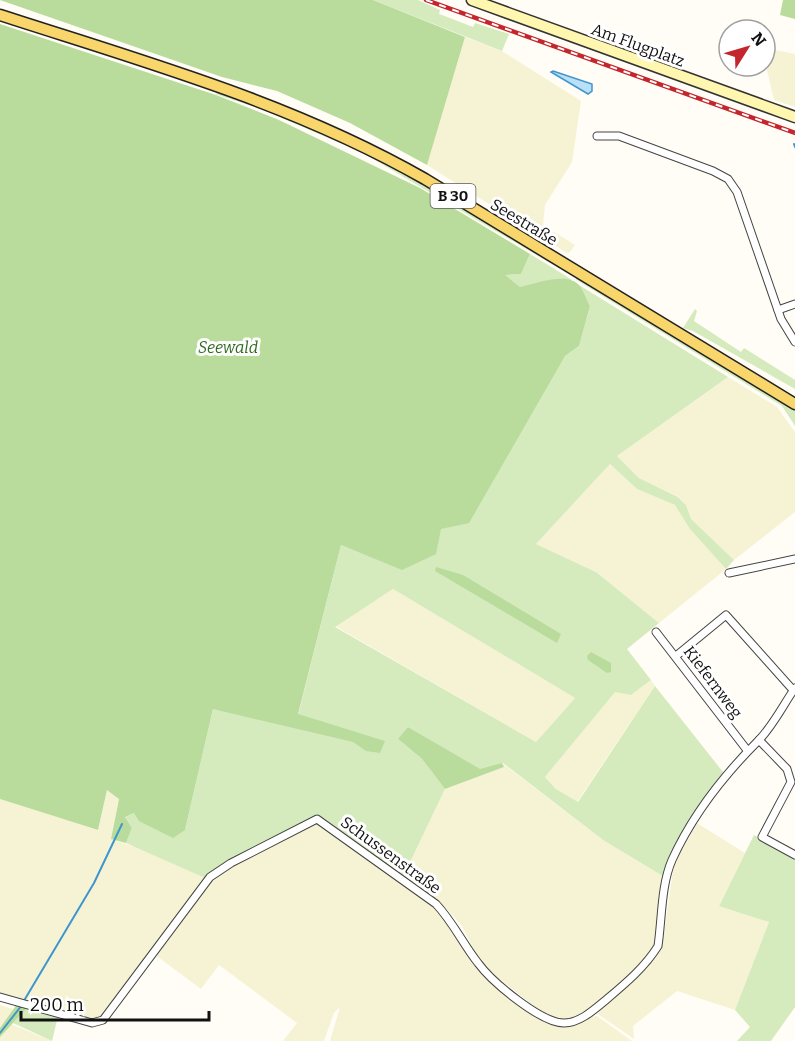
<svg xmlns="http://www.w3.org/2000/svg" width="795" height="1041" viewBox="0 0 795 1041" font-family="Bitter,serif">
	<style>
		.farmland { fill: #f6f3d4 }
		.green { fill: #d5ebbd; fill-rule: evenodd }
		.forest { fill: #b9dc9c }
		.water { fill: #b9e0f7; stroke: #3f96cf; stroke-width: 1.5 }
		.lines { fill: none; stroke-linecap: round; stroke-linejoin: round }
		.stream { stroke: #3f96cf; stroke-width: 2 }
		.street-casing { stroke: #444; stroke-width: 9 }
		.secondary-casing { stroke: #333; stroke-width: 13 }
		.primary-casing { stroke: #222; stroke-width: 13 }
		.street { stroke: #fff; stroke-width: 7 }
		.secondary { stroke: #fff6b0; stroke-width: 10 }
		.primary { stroke: #f9d66b; stroke-width: 10 }
		.rail-casing { stroke: #c4262e; stroke-width: 4.5 }
		.rail { stroke: #fff; stroke-width: 2; stroke-dasharray: 7; stroke-linecap: butt }
		.labels { text-anchor: middle; dominant-baseline: central; stroke-width: 6; stroke-linejoin: round; paint-order: stroke }
		.shield { fill: #fff; stroke: #585858; stroke-width: 1.5 }
		.shield-label { font-size: 15px; font-weight: bold; fill: #111 }
		.street-label { font-size: 16px; fill: #111; stroke: #fff }
		.park-label { font-size: 16px; font-style: italic; fill: #2f6b1f; stroke: #fff }
	</style>
	<rect width="100%" height="100%" fill="#fffdf5"/>
	<g class="farmland">
		<polygon points="465,37 502,51 581,101 572,162 545,205 543,225 575,245 570,252 567,253 427,165"/>
		<polygon points="765,48 795,54 795,107 774,100 765,62"/>
		<polygon points="728,377 777,407 795,432 795,512 734,560 691,520 686,505 679,497 639,478 617,456"/>
		<polygon points="610,464 637,489 675,505 726,569 659,623 596,572 536,544"/>
		<polygon points="393,589 575,698 536,742 335,626"/>
		<polygon points="651,680 655,686 577,802 556,789 545,777 615,691 631,695"/>
		<polygon points="502,763 603,840 666,878 657,940 648,958 599,1003 571,1019 548,1017 497,977 478,958 462,926 445,907 403,877 445,789 504,767"/>
		<polygon points="107,790 119,798 111,839 139,848 205,878 101,1018 94,1020 0,994 0,799 98,830"/>
		<polygon points="318,823 431,904 444,917 481,972 537,1016 554,1025 566,1025 586,1017 597,1016 632,1041 330,1041 340,1007 334,1013 324,1041 283,1041 297,1023 219,965 201,989 154,954 211,881 224,870"/>
		<polygon points="697,823 745,853 719,905 769,922 735,1010 677,991 633,1026 634,1039 595,1012 637,979 662,947 674,864"/>
		<polygon points="0,1005 13,1009 6,1022 52,1041 0,1041"/>
	</g>
	<g class="green">
		<polygon points="373,0 418,0 440,10 439,14 442,15 473,27 475,23 509,34 502,51"/>
		<polygon points="220,92 272,110 398,168 572,276 363,153 261,109 215,94"/>
		<polygon points="530,254 566,276 572,280 552,280 521,288 504,275 521,274"/>
		<polygon points="579,278 795,408 795,426 782,406 575,279"/>
		<path d="M 579,285 L 728,377 L 617,456 L 639,478 L 678,497 L 686,505 L 691,519 L 734,560 L 726,569 L 690,529 L 675,505 L 637,489 L 610,464 L 536,544 L 596,572 L 659,623 L 627,649 L 651,680 L 631,695 L 615,692 L 545,777 L 556,789 L 578,802 L 655,686 L 723,772 L 696,812 L 666,878 L 603,840 L 503,763 L 480,770 L 408,727 L 399,740 L 422,759 L 445,789 L 403,877 L 325,819 L 314,816 L 220,866 L 205,878 L 126,843 L 132,828 L 125,817 L 134,813 L 185,830 L 213,709 L 298,715 L 341,545 L 402,569 L 440,529 L 565,356 L 579,346 L 590,306 ZM 393,589 L 575,698 L 536,742 L 335,627 Z"/>
		<polygon points="695,309 697,311 694,321 741,352 744,348 795,380 795,389 693,331 683,328"/>
		<polygon points="754,835 795,858 795,1007 771,1041 737,1041 750,1027 735,1010 769,922 719,906"/>
		<polygon points="28,1007 58,1016 52,1041 13,1023"/>
	</g>
	<g class="forest">
		<polygon points="0,0 373,0 465,37 427,165 350,123 277,91 222,77"/>
		<polygon points="783,0 795,0 795,19 780,15"/>
		<path d="M 0,24 L 216,95 L 279,120 L 420,188 L 530,254 L 521,274 L 505,275 L 520,287 C 535,284 565,272 578,284 C 583,289 586,299 590,306 L 579,346 L 565,356 L 469,523 L 441,529 L 436,554 L 402,570 L 341,545 L 298,714 L 385,741 L 380,753 L 366,751 L 353,742 L 213,709 L 185,830 L 173,838 L 139,821 L 134,813 L 125,817 L 132,828 L 126,843 L 111,839 L 119,799 L 107,790 L 98,830 L 0,799 Z"/>
		<polygon points="436,567 463,575 561,634 557,643 435,571"/>
		<polygon points="591,652 611,663 611,672 607,673 588,660 587,656"/>
		<polygon points="408,727 480,769 502,763 504,767 445,789 422,759 398,739"/>
		<polygon points="17,1004 28,1007 0,1037 0,1028"/>
	</g>
	<polygon class="water" points="553,71 592,84 592,91 588,94 551,72"/>
	<g class="lines">
		<g class="stream">
			<polyline points="794,144 795,147"/>
			<polyline points="25,999 94,883 122,824"/>
			<polyline points="0,1033 22,1005"/>
		</g>
		<g class="street-casing">
			<g id="street">
				<polyline points="597,136 619,136 713,171 728,179 737,192 781,319 795,342"/>
				<polyline points="778,310 795,304"/>
				<polyline points="729,573 795,559"/>
				<polyline points="656,632 747,750"/>
				<polyline points="676,656 726,615 793,690"/>
				<polyline points="759,740 787,769 791,782 762,837 795,855"/>
				<path d="M 0,997 L 92,1023 L 103,1020 L 210,877 L 231,863 L 317,819 L 436,904 C 453,922 463,944 478,963 C 492,982 541,1023 564,1023 C 580,1023 595,1009 607,999 C 626,983 645,967 658,946 C 662,919 661,885 672,860 C 692,816 725,774 758,741 C 773,726 783,705 795,688"/>
			</g>
		</g>
		<g class="secondary-casing">
			<polyline id="secondary" points="472,0 795,117"/>
		</g>
		<g class="primary-casing">
			<path id="primary" d="M 0,15 C 145,62 292,103 425,179 L 795,404"/>
		</g>
		<use href="#street" class="street"/>
		<use href="#secondary" class="secondary"/>
		<use href="#primary" class="primary"/>
		<g class="rail-casing">
			<polyline id="rail" points="426,0 795,133"/>
		</g>
		<use href="#rail" class="rail"/>
	</g>
	<g class="labels">
		<rect class="shield" x="430.5" y="184" width="45" height="24" rx="4.5"/>
		<g class="shield-label">
			<text x="453" y="196">B 30</text>
		</g>
		<g class="street-label">
			<text transform="translate(638 45) rotate(20)">Am Flugplatz</text>
			<text transform="translate(524 222) rotate(31)">Seestraße</text>
			<text transform="translate(713 682) rotate(53)">Kiefernweg</text>
			<text transform="translate(391 855) rotate(36)">Schussenstraße</text>
		</g>
		<g class="park-label">
			<text x="228" y="347">Seewald</text>
		</g>
	</g>
	<g transform="translate(747 48) rotate(53)"><circle r="28" fill="#ffffff" stroke="#a0a0a0" stroke-width="1.5"/>
	<path d="M0-4.5L10 22L0 15L-10 22Z" fill="#c4262e"/>
	<text y="-9" font-size="16" font-weight="bold" text-anchor="middle" fill="#111111">N</text>
	</g>
	<path d="M21 1011v9h188v-9" fill="none" stroke="#111111" stroke-width="3"/>
	<text x="30" y="1011" font-size="18" fill="#111111" stroke="#ffffff" stroke-width="4.5" paint-order="stroke">200 m</text>
</svg>
